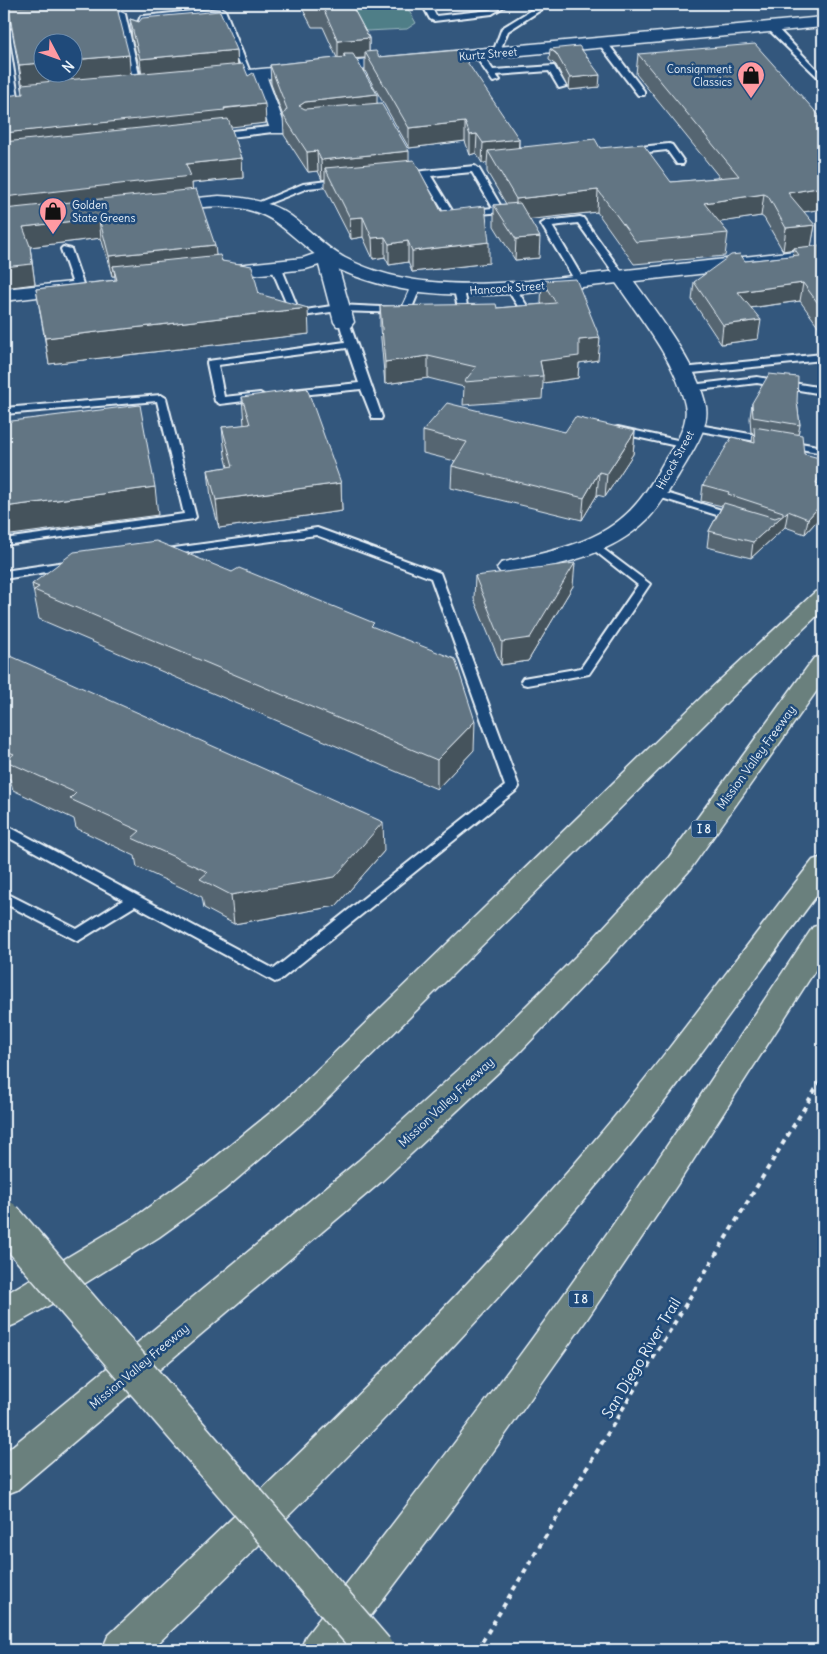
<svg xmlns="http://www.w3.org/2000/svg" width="827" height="1654" viewBox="0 0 827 1654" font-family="Delius,sans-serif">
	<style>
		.green { fill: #507e87; stroke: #9cb8c0 }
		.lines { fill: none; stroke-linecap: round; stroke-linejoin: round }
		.service-casing { stroke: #e8f1f8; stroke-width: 4 }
		.minor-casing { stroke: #e8f1f8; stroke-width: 3 }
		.tertiary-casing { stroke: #e8f1f8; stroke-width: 3 }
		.motorway-casing { stroke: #e8f1f8; stroke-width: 3 }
		.path { stroke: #e8f1f8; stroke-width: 4; stroke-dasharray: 5 5; stroke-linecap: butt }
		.service { fill: #1f4a7a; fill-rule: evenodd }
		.minor { fill: #1f4a7a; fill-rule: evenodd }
		.tertiary { fill: #1f4a7a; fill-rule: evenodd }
		.motorway { fill: #6a807d; fill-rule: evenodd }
		.motorway-bridge-casing { stroke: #e8f1f8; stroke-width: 39; stroke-linecap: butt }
		.motorway-bridge { stroke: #6a807d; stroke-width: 36 }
		.wall { fill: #546571; stroke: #e8f1f8 }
		.shaded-wall { fill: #45525c; stroke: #e8f1f8 }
		.building { fill: #627583; stroke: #e8f1f8 }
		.labels { text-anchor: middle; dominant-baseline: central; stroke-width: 5; stroke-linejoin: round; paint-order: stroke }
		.far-street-label { font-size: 11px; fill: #e8f1f8; stroke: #1f4a7a }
		.far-poi-label { font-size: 11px; fill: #e8f1f8; stroke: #1f4a7a; text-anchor: end }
		.shield { fill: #1f4a7a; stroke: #acbfd2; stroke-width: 1 }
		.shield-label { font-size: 11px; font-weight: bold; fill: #e8f1f8 }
		.street-label { font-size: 12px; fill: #e8f1f8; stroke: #1f4a7a }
		.near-street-label { font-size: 15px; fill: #e8f1f8; stroke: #1f4a7a }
	</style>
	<rect width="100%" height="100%" fill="#33577d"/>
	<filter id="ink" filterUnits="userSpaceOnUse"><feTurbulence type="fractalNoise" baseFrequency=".02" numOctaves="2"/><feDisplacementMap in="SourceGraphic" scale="10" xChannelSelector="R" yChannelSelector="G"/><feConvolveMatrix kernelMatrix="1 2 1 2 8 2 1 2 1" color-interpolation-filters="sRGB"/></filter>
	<g filter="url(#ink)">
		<polygon class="green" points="344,4 405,4 416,23 407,29 367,31 362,30"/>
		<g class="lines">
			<g class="service-casing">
				<g id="service">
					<polygon points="422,4 430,4 436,16 490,10 499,4 508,4 492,14 434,21 430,19"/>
					<polygon points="541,4 550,4 508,31 499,53 492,55 502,28"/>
					<polygon points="221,8 225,10 252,77 245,75 218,13 147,20 144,27 137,25 141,16 144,16"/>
					<polygon points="121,12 125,14 142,88 135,86 118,17 101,18 97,16"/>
					<polygon points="32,22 33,24 7,28 18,97 11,99 4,54 4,24"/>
					<polygon points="768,25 774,25 823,76 823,82 768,29"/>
					<polygon points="600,41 606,41 644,91 644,95 638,95 600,45"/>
					<polygon points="475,52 481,52 493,70 554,66 566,86 559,88 549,71 496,75 500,80 493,82 474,54"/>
					<polygon points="278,126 282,129 281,131 214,139 210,136 214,133"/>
					<polygon points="669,144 672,145 684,162 683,164 677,164 667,150 630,154 626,151 630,148"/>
					<path d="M 475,166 L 479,169 L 503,210 L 502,212 L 447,217 L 423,177 L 403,179 L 399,176 L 403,173 ZM 472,172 L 493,208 L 453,212 L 431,176 Z"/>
					<polygon points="344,179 347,180 347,184 308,188 257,208 250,206 303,184"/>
					<polygon points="580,217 583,218 624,275 624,279 618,279 578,223 552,226 585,282 577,284 541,224 546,221"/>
					<polygon points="63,247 71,249 84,287 82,289 74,287 61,249"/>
					<polygon points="276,264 281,267 299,311 338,305 402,308 413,284 421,286 411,310 406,313 338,311 296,317 291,314 271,267"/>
					<polygon points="459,287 464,290 468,311 463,314 450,313 450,309 458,308 454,290"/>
					<polygon points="509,287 515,287 536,320 534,322 528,322 507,289"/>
					<polygon points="344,319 349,322 382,417 381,419 373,419 372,417 361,389 291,396 286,393 291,390 359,383 347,348 218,365 224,397 260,393 265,396 260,399 220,404 215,401 207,363 208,361 345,342 339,322"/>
					<polygon points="823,354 823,360 682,374 677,371 682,368"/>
					<polygon points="757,377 823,388 823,394 757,383 691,391 686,388 691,385"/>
					<polygon points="161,395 166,398 196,517 194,519 4,545 4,539 184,514 157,401 4,414 4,408"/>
					<polygon points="693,424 823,447 823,453 689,429 689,425"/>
					<polygon points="618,427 686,442 691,445 686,448 614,432 614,428"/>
					<polygon points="656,490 741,516 743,518 737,521 733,520 652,495 652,491"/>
					<polygon points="317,528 440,573 519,787 517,790 280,980 275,982 135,906 78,941 4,903 4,892 77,929 123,900 4,835 4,824 274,969 505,786 431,578 316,535 160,556 154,553 160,550"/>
					<polygon points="594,542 650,584 589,674 527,685 523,684 521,681 523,678 581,668 638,585 590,547 588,545"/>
					<polygon points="72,561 78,565 76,567 4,579 4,571"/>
				</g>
			</g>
			<g class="minor-casing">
				<g id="minor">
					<polygon points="258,70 266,75 286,129 284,133 272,133 270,129 250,75"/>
					<polygon points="326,250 333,252 335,256 354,322 351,326 337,326 334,322 319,265 306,269 217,279 210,277 208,273 210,269 217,267 303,258"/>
					<path d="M 621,271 L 628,273 C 652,307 699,366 706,407 C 709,426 695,447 686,463 C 674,482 663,503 648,519 C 611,556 558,565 509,575 L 501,573 L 497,568 L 501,563 C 550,551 602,545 637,503 C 649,489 657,474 666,458 C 676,443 689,424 685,405 C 676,361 637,314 612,277 L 614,273 Z"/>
					<polygon points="72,282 79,284 82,288 79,292 4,301 4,289"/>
				</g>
			</g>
			<g class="tertiary-casing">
				<g id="tertiary">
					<polygon points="823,17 823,27 217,83 209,78 217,73"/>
					<path d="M 219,196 C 244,197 271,201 291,216 C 310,230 324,247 345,258 C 401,287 467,286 528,281 L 823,248 L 823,260 L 528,293 C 466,297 403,297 345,272 C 318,261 301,241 278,224 C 246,199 201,207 164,211 L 158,210 L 155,206 L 158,202 L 164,201 Z"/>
				</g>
			</g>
			<g class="motorway-casing">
				<g id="motorway">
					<polygon points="823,590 823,610 725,704 308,1118 224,1190 159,1237 55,1302 16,1324 4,1329 4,1295 135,1217 200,1170 286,1100 707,692 815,592"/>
					<polygon points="823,656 823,682 689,871 609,959 518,1054 382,1181 17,1490 4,1495 4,1453 358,1161 496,1036 589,943 669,857 814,658"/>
					<path d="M 823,857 L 823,887 C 752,981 686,1079 610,1169 C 468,1339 311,1496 151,1650 L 102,1650 L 108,1636 C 274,1479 441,1322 589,1147 C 668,1055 738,955 813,860 Z"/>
					<path d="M 823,924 L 823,958 L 681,1179 L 587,1319 L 463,1494 L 345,1650 L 300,1650 L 306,1636 C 393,1524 480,1412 562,1297 C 649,1176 730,1051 813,927 Z"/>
				</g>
			</g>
			<polyline class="path" points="477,1650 823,1077"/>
			<use href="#service" class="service"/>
			<use href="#minor" class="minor"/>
			<use href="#tertiary" class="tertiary"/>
			<use href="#motorway" class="motorway"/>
			<g class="motorway-bridge-casing">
				<polyline id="motorway-bridge" points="4,1219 375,1650"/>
			</g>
			<use href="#motorway-bridge" class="motorway-bridge"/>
		</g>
		<g class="wall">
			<polygon points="300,4 351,4 369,38 369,52 519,139 519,147 600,148 671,182 720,178 636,74 638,54 823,120 823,209 803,212 815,225 811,246 823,245 823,330 821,330 800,301 751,308 758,339 721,344 692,300 694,282 745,261 793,256 794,249 783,251 764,218 761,216 719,222 728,233 725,256 634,264 597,212 530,219 539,258 515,260 494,226 494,205 506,204 487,172 487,163 482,163 476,153 470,155 465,141 409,148 365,71 365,58 356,58 377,103 409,160 441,211 489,263 412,272 408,262 389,265 385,257 373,259 363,237 351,239 325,188 325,179 322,180 318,171 308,172 284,135 283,116 271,84 270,65 337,58 323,27 312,27"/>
			<polygon points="8,7 129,55 131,74 141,73 132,38 130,19 237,50 238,65 266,123 230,126 242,158 243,178 192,183 192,190 216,255 259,294 309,334 49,364 36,289 115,280 115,276 112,276 101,238 30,247 35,284 4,288 23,94"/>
			<polygon points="550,49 599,87 569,90 556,65 549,60"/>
			<polygon points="542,281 598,360 579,363 578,378 543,383 542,399 463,405 464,387 428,378 385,384 380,328 380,306 497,308 542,304 541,303"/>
			<polygon points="242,397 341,483 342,511 219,528 211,498 208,470 228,467 225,455 222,427 244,425"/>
			<polygon points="797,402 800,425 798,435 804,454 820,484 823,485 823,514 805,534 785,527 751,558 707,547 709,531 722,506 701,501 703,485 752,442 753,433 751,432 750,418 752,403"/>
			<polygon points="423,431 565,432 635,431 633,454 605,497 597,495 582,520 451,488 452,466 455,461 423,453"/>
			<polygon points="232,572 374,628 474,750 437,789 39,619 32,584"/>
			<polygon points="475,576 573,586 528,661 501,665 474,599"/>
			<polygon points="4,653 384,851 336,906 234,924 204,908 202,897 137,867 135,856 76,828 74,819 13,790 10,779 4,776"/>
		</g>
		<g class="shaded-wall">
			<polygon points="369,38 369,57 365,52 365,58 345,59 344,54 344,60 338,60 338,41"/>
			<polygon points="237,50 238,69 142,78 140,59"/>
			<polygon points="129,55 131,79 23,89 19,65 42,63 42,72 72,72 72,60"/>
			<polygon points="600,75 599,87 569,90 570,78"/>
			<polygon points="377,94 377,113 306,121 299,106 305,102"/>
			<polygon points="265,104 266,123 4,153 4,133"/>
			<polygon points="465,122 465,141 409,148 409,128"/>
			<polygon points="477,134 476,153 470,155 470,135"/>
			<polygon points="519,139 518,159 488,151 487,163 482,163 483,143"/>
			<polygon points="317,151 318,171 308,172 307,152"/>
			<polygon points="409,151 409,171 325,168 325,179 322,180 321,160"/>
			<polygon points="242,158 243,178 192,183 193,196 4,217 4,197 186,164"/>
			<polygon points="823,187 823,209 784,215 788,193"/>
			<polygon points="598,190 597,212 516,221 516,199"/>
			<polygon points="764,194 761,216 701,225 704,203"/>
			<polygon points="363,217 363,237 351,239 350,218"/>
			<polygon points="99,218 101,238 30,247 35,284 4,288 4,267 23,227"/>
			<polygon points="815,225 811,247 794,248 794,249 783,251 786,228"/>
			<polygon points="385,237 385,257 373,259 372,238"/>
			<polygon points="540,237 539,258 515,260 516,239"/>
			<polygon points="408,241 408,262 389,265 389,244"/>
			<polygon points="489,242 489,263 412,272 412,251"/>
			<polygon points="215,245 217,265 113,266 115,276 112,276 109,256"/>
			<polygon points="803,283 800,301 735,310 738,292"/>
			<polygon points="308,308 309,334 49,364 45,338"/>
			<polygon points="823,319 823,330 821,330"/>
			<polygon points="761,320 758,339 721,344 723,325"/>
			<polygon points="600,338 598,360 579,363 578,378 543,383 543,376 540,361 579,340"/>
			<polygon points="428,356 428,378 385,384 385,362"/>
			<polygon points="635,431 633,454 605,497 607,474"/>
			<polygon points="823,468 823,478 813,498 816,483"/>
			<polygon points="599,472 597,495 582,520 584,498"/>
			<polygon points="341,483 342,511 219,528 216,500"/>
			<polygon points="155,487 158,515 4,536 4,507"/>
			<polygon points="823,502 823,514 805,534 808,519"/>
			<polygon points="788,511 785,527 751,558 753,542"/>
			<polygon points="575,563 573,586 528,661 501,665 502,642"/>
			<polygon points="475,721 474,750 437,789 437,760"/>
			<polygon points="383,822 384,851 336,906 234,924 231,895"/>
		</g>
		<g class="building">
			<polygon points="50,4 116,4 129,55 72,60 72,42 42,42 42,63 19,65 8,7"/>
			<polygon points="308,4 351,4 369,38 338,41 323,8 311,9"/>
			<polygon points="220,11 237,50 140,59 130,19 139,22 142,18"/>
			<polygon points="755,44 823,120 823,187 788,193 815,225 786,228 768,196 764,194 704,203 728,233 636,242 598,190 516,199 488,151 595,139 600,148 643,144 671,182 739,176 638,54"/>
			<polygon points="579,46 600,75 570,78 556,53 550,49"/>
			<polygon points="459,50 519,139 483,143 477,134 470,135 465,122 409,128 365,52 376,51 379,57"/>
			<polygon points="344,54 353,54 377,94 305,102 299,106 305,109 381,103 409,151 321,160 317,151 307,152 283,115 287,109 270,65 345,57"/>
			<polygon points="243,64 248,76 253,73 265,104 224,108 225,110 4,133 4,96 23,94 22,84"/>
			<polygon points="228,119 242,158 186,164 191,176 4,197 4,142"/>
			<polygon points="414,160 441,211 485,206 489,242 412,251 408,241 389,244 385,237 372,238 363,217 350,218 325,168"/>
			<polygon points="196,189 215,245 109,256 99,218 23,227 30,246 32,264 4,267 4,209"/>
			<polygon points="520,203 540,237 516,239 494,205"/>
			<polygon points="823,245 823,310 803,283 738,292 761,320 723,325 694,282 731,255 740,254 745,261 799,255 794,248"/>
			<polygon points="220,255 222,261 252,266 259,294 308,308 45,338 36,289 117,280 113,266"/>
			<polygon points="576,279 600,338 579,340 579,356 540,361 543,376 464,382 476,367 428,356 385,362 380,306 496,304 497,308 556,303 542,281"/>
			<polygon points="769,374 798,377 797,402 800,425 753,417 752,403"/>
			<polygon points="307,388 341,483 216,500 208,470 233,466 222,427 250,424 242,397"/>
			<polygon points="447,403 565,432 575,417 635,431 607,474 599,472 584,498 452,466 467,442 423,431"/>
			<polygon points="140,405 155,487 4,507 4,422"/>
			<polygon points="754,427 802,435 804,454 823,459 823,468 816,483 823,485 823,502 808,519 788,511 753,542 709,531 724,503 775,518 783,515 783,512 728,494 729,492 703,485 732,437 755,443"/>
			<polygon points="156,541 232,572 239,568 374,623 371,626 455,659 475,721 437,760 34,590 39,587 32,584 74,552"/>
			<polygon points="575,563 530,638 502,642 475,576"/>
			<polygon points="4,653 383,822 335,877 231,895 200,879 208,872 132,838 140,831 70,799 76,793 6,761 14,754 4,750"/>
		</g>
	</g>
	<defs>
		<g id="shop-pin" transform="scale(1.4375)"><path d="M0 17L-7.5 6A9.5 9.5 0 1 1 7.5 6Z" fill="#ff9aa2" stroke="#1f4a7a"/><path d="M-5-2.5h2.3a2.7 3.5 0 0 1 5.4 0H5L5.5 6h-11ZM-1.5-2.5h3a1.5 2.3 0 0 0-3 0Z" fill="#111"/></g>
	</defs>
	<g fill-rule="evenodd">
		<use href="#shop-pin" x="751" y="75"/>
		<use href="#shop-pin" x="53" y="211"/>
	</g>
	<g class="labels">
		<g class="far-street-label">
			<text transform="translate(488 54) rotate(-5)">Kurtz Street</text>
			<text transform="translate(507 288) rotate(-4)">Hancock Street</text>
			<text transform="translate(675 460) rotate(-61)">Hicock Street</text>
		</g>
		<g class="far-poi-label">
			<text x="732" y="69">Consignment<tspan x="732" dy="13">Classics</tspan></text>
			<text x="72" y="205" text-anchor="start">Golden<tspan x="72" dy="13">State Greens</tspan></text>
		</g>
		<g class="shield">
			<rect x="691.5" y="820.5" width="25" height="17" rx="4"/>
			<rect x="568.5" y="1290.5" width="25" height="17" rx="4"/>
		</g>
		<g class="shield-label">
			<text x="704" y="829">I 8</text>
			<text x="581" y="1299">I 8</text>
		</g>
		<g class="street-label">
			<text transform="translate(756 757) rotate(-54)">Mission Valley Freeway</text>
			<text transform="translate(446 1102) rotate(-43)">Mission Valley Freeway</text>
			<text transform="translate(139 1366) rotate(-40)">Mission Valley Freeway</text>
		</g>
		<g class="near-street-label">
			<text transform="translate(641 1358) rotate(-59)">San Diego River Trail</text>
		</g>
	</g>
	<rect width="827" height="1654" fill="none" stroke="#1f4a7a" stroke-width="20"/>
	<rect x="10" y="10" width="807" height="1634" fill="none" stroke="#e8f1f8" stroke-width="2" filter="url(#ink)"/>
	<g transform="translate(58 58) rotate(131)"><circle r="24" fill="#1f4a7a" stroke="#6f8dac"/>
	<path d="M0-4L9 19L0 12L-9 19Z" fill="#ff9aa2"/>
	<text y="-8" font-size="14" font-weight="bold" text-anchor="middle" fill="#e8f1f8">N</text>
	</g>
</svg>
